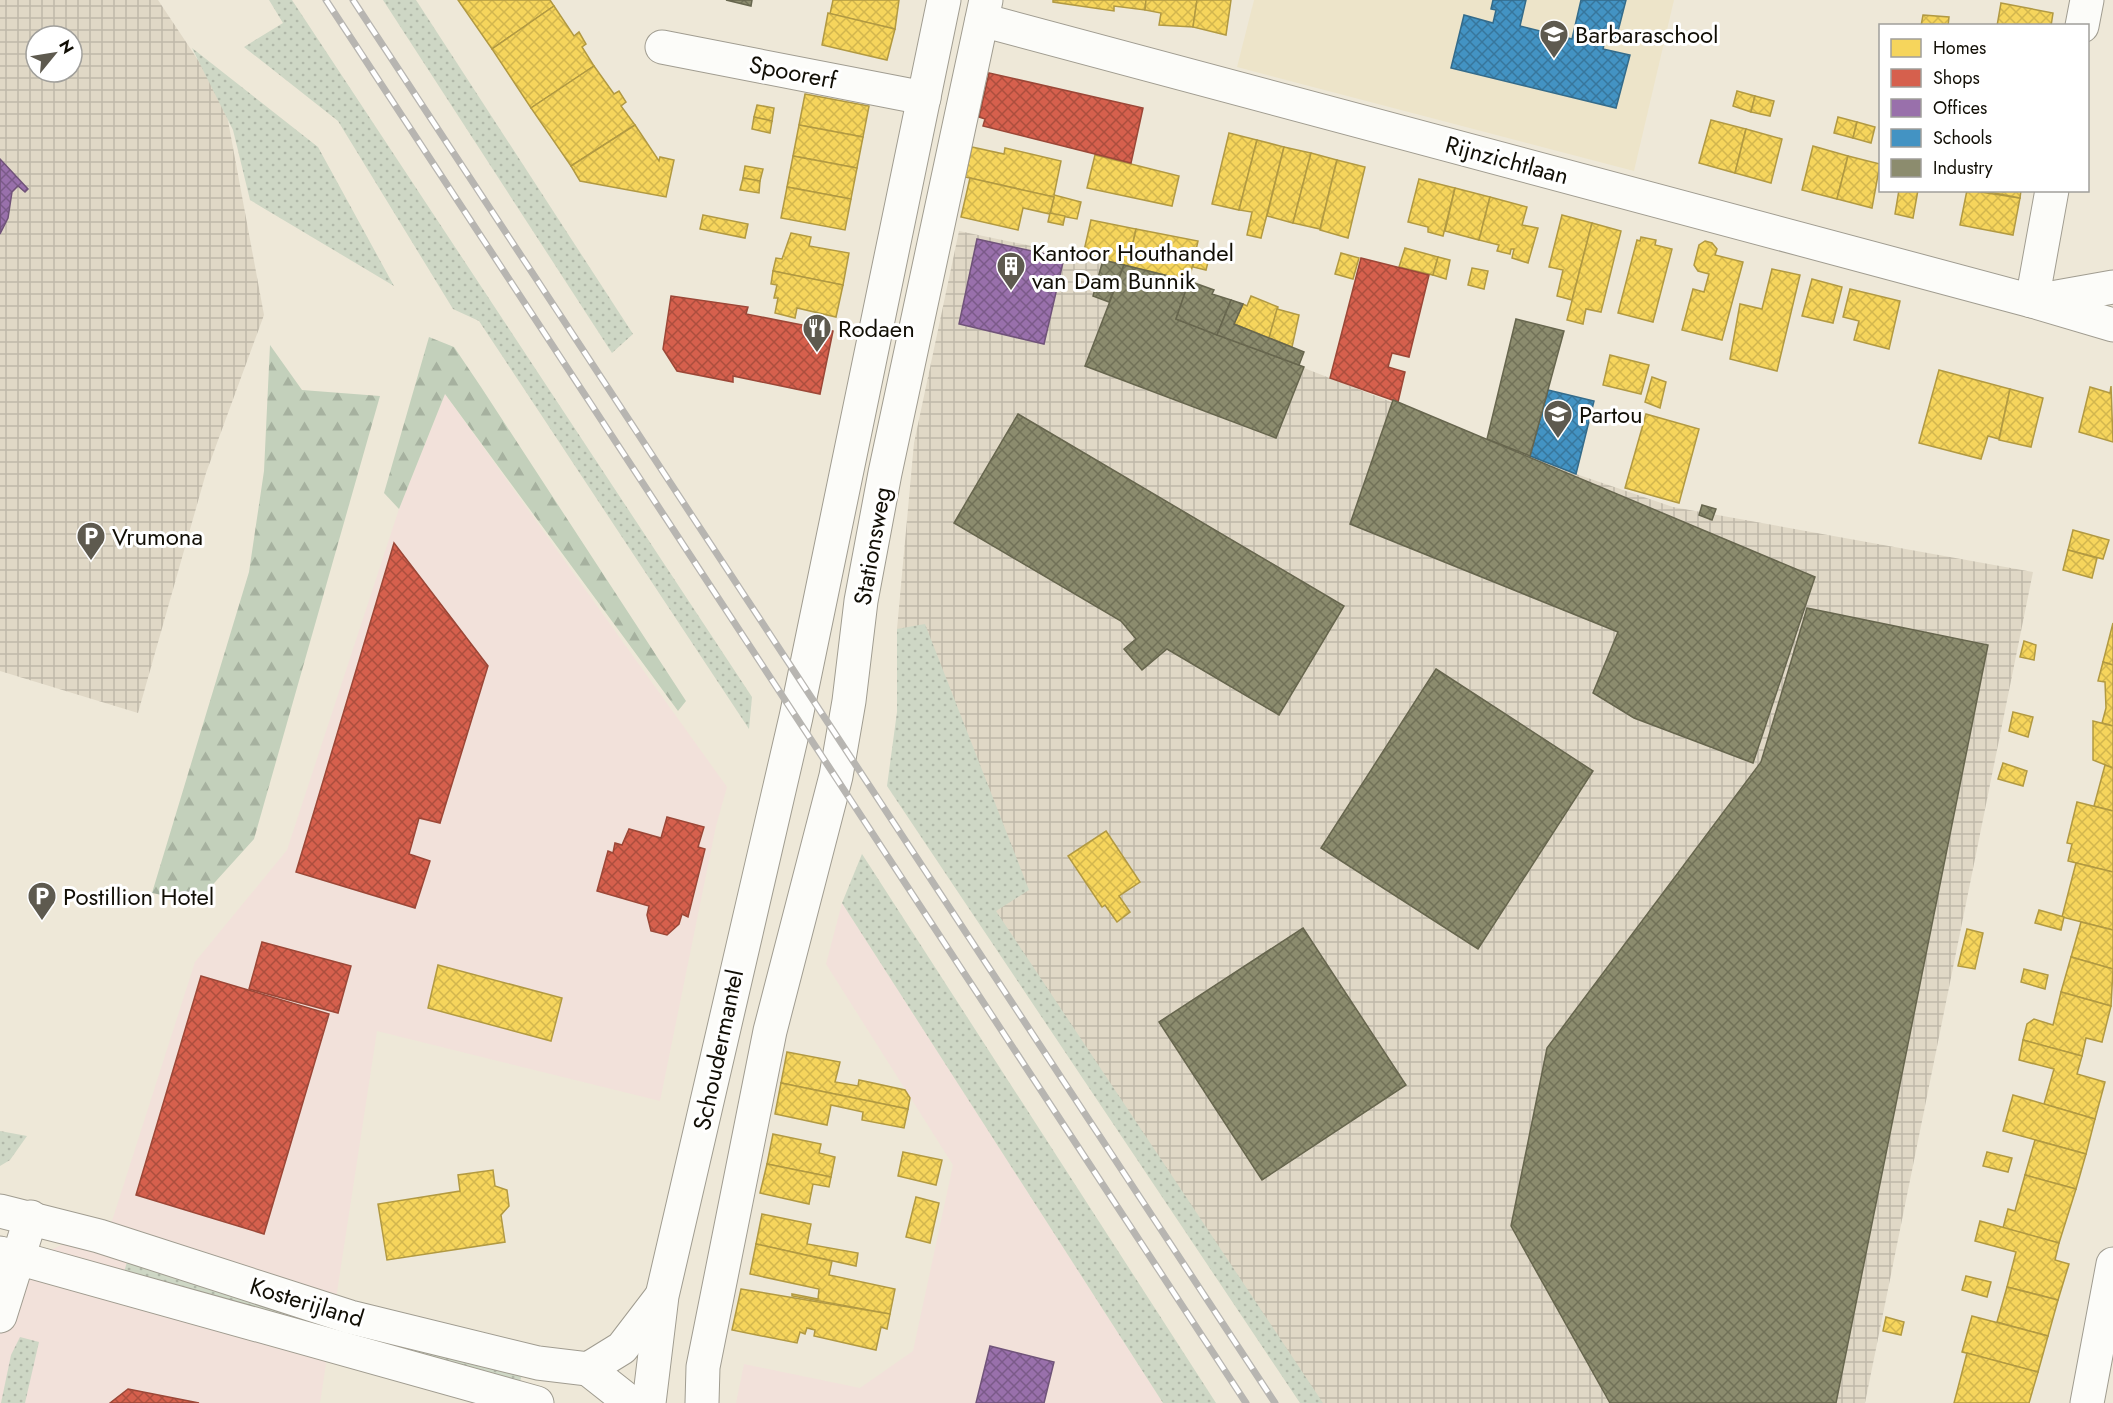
<svg xmlns="http://www.w3.org/2000/svg" width="2113" height="1403" viewBox="0 0 2113 1403" font-family="Jost,sans-serif">
	<style>
		.commercial { fill: #f2e1da }
		.industrial { fill: url(#industrial-grid); fill-rule: evenodd }
		.built { fill: #ede4c9 }
		.grass { fill: url(#grass-dots) }
		.forest { fill: url(#forest-firs) }
		.homes { fill: url(#homes-cross-hatch); stroke: #b19942; stroke-width: 1.5 }
		.shops { fill: url(#shops-cross-hatch); stroke: #9b4737; stroke-width: 1.5 }
		.offices { fill: url(#offices-cross-hatch); stroke: #705379; stroke-width: 1.5 }
		.schools { fill: url(#schools-cross-hatch); stroke: #346b8a; stroke-width: 1.5 }
		.industry { fill: url(#industry-cross-hatch); stroke: #67664e; stroke-width: 1.5 }
		.lines { fill: none; stroke-linecap: round; stroke-linejoin: round }
		.minor-casing { stroke: #a09c90; stroke-width: 35 }
		.tertiary-casing { stroke: #a09c90; stroke-width: 35 }
		.minor { stroke: #fcfcf9; stroke-width: 33 }
		.tertiary { stroke: #fcfcf9; stroke-width: 33 }
		.rail-casing { stroke: #b7b5b1; stroke-width: 7 }
		.rail { stroke: #fff; stroke-width: 4.5; stroke-dasharray: 14; stroke-linecap: butt }
		.labels { text-anchor: middle; dominant-baseline: central; stroke-width: 6; stroke-linejoin: round; paint-order: stroke }
		.poi-label { font-size: 24px; fill: #110e05; stroke: #fff; text-anchor: start }
		.street-label { font-size: 24px; fill: #110e05; stroke: #fff }
	</style>
	<defs>
		<pattern id="industrial-grid" width="8" height="8" patternUnits="userSpaceOnUse" patternTransform="scale(1.5)"><rect width="8" height="8" fill="#e0d8c6"/><path d="M0 4h8M4 0v8" fill="none" stroke="#bfb8a9"/></pattern>
		<pattern id="grass-dots" width="8" height="8" patternUnits="userSpaceOnUse" patternTransform="scale(1.5)"><rect width="8" height="8" fill="#ced7c5"/><path d="M2 2h.1M6 6h.1" fill="none" stroke="#b0b7a8" stroke-width="1.8" stroke-linecap="round"/></pattern>
		<pattern id="forest-firs" width="22" height="20" patternUnits="userSpaceOnUse" patternTransform="scale(1.5)"><rect width="22" height="20" fill="#c3d0bb"/><path d="M5 1l3.5 6h-7zM16 11l3.5 6h-7z" fill="#a6b19f"/></pattern>
		<pattern id="homes-cross-hatch" width="8" height="8" patternUnits="userSpaceOnUse" patternTransform="scale(1.5)"><rect width="8" height="8" fill="#f6d55c"/><path d="M0 0l8 8M0 8l8-8" fill="none" stroke="#d2b64e"/></pattern>
		<pattern id="shops-cross-hatch" width="8" height="8" patternUnits="userSpaceOnUse" patternTransform="scale(1.5)"><rect width="8" height="8" fill="#d6604d"/><path d="M0 0l8 8M0 8l8-8" fill="none" stroke="#ac4e3e"/></pattern>
		<pattern id="offices-cross-hatch" width="8" height="8" patternUnits="userSpaceOnUse" patternTransform="scale(1.5)"><rect width="8" height="8" fill="#9970ab"/><path d="M0 0l8 8M0 8l8-8" fill="none" stroke="#7b5a89"/></pattern>
		<pattern id="schools-cross-hatch" width="8" height="8" patternUnits="userSpaceOnUse" patternTransform="scale(1.5)"><rect width="8" height="8" fill="#4393c3"/><path d="M0 0l8 8M0 8l8-8" fill="none" stroke="#37769c"/></pattern>
		<pattern id="industry-cross-hatch" width="8" height="8" patternUnits="userSpaceOnUse" patternTransform="scale(1.5)"><rect width="8" height="8" fill="#8c8c6e"/><path d="M0 0l8 8M0 8l8-8" fill="none" stroke="#717158"/></pattern>
	</defs>
	<rect width="100%" height="100%" fill="#eee8d8"/>
	<g class="commercial">
		<polygon points="445,394 727,787 716,826 660,1101 377,1031 320,1403 0,1403 0,1274 112,1221 195,962 287,850 399,509"/>
		<polygon points="842,903 1163,1403 736,1403 744,1364 860,1388 913,1351 953,1165 826,964"/>
	</g>
	<g class="industrial">
		<path d="M 0,0 L 158,0 L 224,99 L 264,315 L 206,473 L 138,713 L 0,671 ZM 36,36 L 72,36 L 72,72 L 36,72 Z"/>
		<polygon points="959,231 1124,265 1187,289 1176,318 1576,474 1673,507 2033,572 1865,1403 1319,1403 988,907 897,629 914,443"/>
	</g>
	<polygon class="built" points="1254,0 1674,0 1634,171 1237,67"/>
	<g class="grass">
		<polygon points="269,0 292,0 752,697 749,729 479,321 453,309 338,121 244,47 283,23"/>
		<polygon points="383,0 416,0 633,334 612,353"/>
		<polygon points="192,48 318,147 394,286 250,200 233,130"/>
		<polygon points="925,624 1029,890 996,911 1323,1403 1300,1403 887,786 897,712 897,629"/>
		<polygon points="862,854 1216,1403 1163,1403 842,903"/>
		<polygon points="0,1131 27,1136 10,1160 0,1166"/>
		<polygon points="128,1258 522,1374 519,1386 123,1276"/>
		<polygon points="20,1337 39,1342 25,1403 1,1403 11,1355"/>
	</g>
	<g class="forest">
		<polygon points="429,337 454,347 481,387 686,701 678,711 445,394 399,509 384,493"/>
		<polygon points="270,345 302,390 380,396 254,839 197,902 152,893 249,572 264,471"/>
	</g>
	<g class="homes">
		<polygon points="458,0 550,0 554,6 492,49"/>
		<polygon points="833,0 899,0 895,29 830,14"/>
		<polygon points="1053,0 1146,0 1145,10 1114,6 1114,11 1053,2"/>
		<polygon points="1146,0 1197,0 1193,27 1159,25 1161,13 1145,10"/>
		<polygon points="1197,0 1231,0 1226,35 1193,27"/>
		<polygon points="2001,3 2053,13 2051,26 1997,26"/>
		<polygon points="554,6 574,36 579,32 586,44 582,47 594,66 531,108 492,49"/>
		<polygon points="828,13 895,29 887,60 822,45"/>
		<polygon points="1923,15 1949,17 1948,26 1921,26"/>
		<polygon points="594,66 614,94 619,91 626,102 621,106 635,125 571,166 531,108"/>
		<polygon points="1737,91 1755,96 1751,112 1733,106"/>
		<polygon points="805,94 869,106 863,137 799,125"/>
		<polygon points="1755,96 1774,101 1770,116 1751,112"/>
		<polygon points="757,105 774,108 772,121 754,117"/>
		<polygon points="754,117 772,121 770,133 752,129"/>
		<polygon points="1838,117 1857,122 1853,138 1834,133"/>
		<polygon points="1711,120 1746,129 1735,173 1699,163"/>
		<polygon points="1857,122 1875,127 1871,143 1853,138"/>
		<polygon points="635,125 659,161 660,157 674,160 666,197 580,181 571,166"/>
		<polygon points="799,125 863,137 857,168 793,156"/>
		<polygon points="1746,129 1782,139 1771,183 1735,173"/>
		<polygon points="1229,133 1257,140 1239,210 1212,204"/>
		<polygon points="1257,140 1284,147 1261,238 1247,235 1252,212 1239,210"/>
		<polygon points="1813,146 1848,156 1837,199 1802,190"/>
		<polygon points="972,147 1004,154 1005,148 1061,161 1054,195 1081,202 1077,219 1050,214 1054,197 965,177"/>
		<polygon points="1284,147 1311,153 1293,223 1267,216"/>
		<polygon points="1311,153 1337,160 1320,229 1293,223"/>
		<polygon points="1095,155 1179,176 1172,206 1087,188"/>
		<polygon points="793,156 857,168 851,199 787,187"/>
		<polygon points="1848,156 1880,164 1872,208 1837,199"/>
		<polygon points="1337,160 1365,167 1348,238 1320,230"/>
		<polygon points="745,166 763,169 760,181 743,178"/>
		<polygon points="743,178 760,181 759,193 740,190"/>
		<polygon points="970,178 1054,197 1050,214 1023,208 1018,230 961,217"/>
		<polygon points="1419,179 1455,188 1443,236 1428,232 1428,227 1408,222"/>
		<polygon points="787,187 851,199 845,230 781,218"/>
		<polygon points="1455,188 1490,197 1479,240 1445,231"/>
		<polygon points="1899,190 1918,190 1913,218 1895,214"/>
		<polygon points="1967,190 2020,198 2013,235 1960,225"/>
		<polygon points="1979,190 2021,190 2020,198"/>
		<polygon points="1490,197 1527,207 1522,225 1538,228 1528,263 1512,258 1514,249 1511,249 1510,254 1497,251 1499,245 1479,240"/>
		<polygon points="1050,213 1065,216 1063,225 1048,222"/>
		<polygon points="703,215 748,224 745,238 700,229"/>
		<polygon points="1562,215 1592,223 1572,300 1557,296 1563,270 1549,267"/>
		<polygon points="1091,220 1136,229 1128,266 1083,255"/>
		<polygon points="1592,223 1621,231 1601,312 1586,309 1583,324 1567,320"/>
		<polygon points="1136,229 1198,241 1189,281 1128,266"/>
		<polygon points="791,233 811,237 809,246 849,253 843,285 773,271 776,258 782,259"/>
		<polygon points="1641,237 1656,240 1655,245 1672,249 1653,322 1618,313 1637,240 1640,241"/>
		<polygon points="1705,241 1712,243 1717,249 1715,255 1743,262 1722,340 1682,330 1693,289 1704,292 1709,274 1698,271 1694,265 1699,245"/>
		<polygon points="1405,248 1438,257 1433,275 1399,267"/>
		<polygon points="1341,253 1359,258 1353,279 1335,274"/>
		<polygon points="1195,255 1209,258 1206,270 1193,267"/>
		<polygon points="1438,257 1450,260 1446,279 1433,275"/>
		<polygon points="1472,268 1488,271 1484,289 1468,285"/>
		<polygon points="1772,269 1800,275 1777,371 1730,359 1740,304 1762,309"/>
		<polygon points="773,271 843,285 836,317 797,308 795,318 775,313 778,298 774,298 777,285 771,284"/>
		<polygon points="1812,279 1842,287 1833,323 1802,316"/>
		<polygon points="1850,289 1900,301 1889,349 1854,340 1859,321 1843,317"/>
		<polygon points="1251,296 1278,307 1269,338 1234,324 1243,304 1247,306"/>
		<polygon points="1277,309 1299,315 1292,347 1269,338"/>
		<polygon points="1610,355 1649,365 1641,394 1603,385"/>
		<polygon points="1939,370 2010,389 1999,439 1988,436 1981,459 1919,443"/>
		<polygon points="1652,377 1666,382 1660,408 1645,402"/>
		<polygon points="2111,386 2113,442 2079,432 2090,387 2110,393"/>
		<polygon points="2010,389 2043,398 2031,447 1999,440"/>
		<polygon points="1646,414 1699,429 1679,503 1625,488"/>
		<polygon points="2073,530 2109,540 2103,559 2068,550"/>
		<polygon points="2068,550 2097,558 2092,578 2063,570"/>
		<polygon points="2113,623 2113,665 2103,662"/>
		<polygon points="2024,641 2036,645 2034,660 2020,657"/>
		<polygon points="2103,662 2113,665 2113,726 2102,723 2106,708 2105,682 2098,681"/>
		<polygon points="2013,712 2033,717 2028,737 2009,731"/>
		<polygon points="2093,721 2113,726 2113,768 2093,760"/>
		<polygon points="2003,763 2027,771 2023,786 1998,779"/>
		<polygon points="2105,765 2113,768 2113,811 2094,806"/>
		<polygon points="2077,802 2113,811 2113,872 2068,861 2072,844 2067,843"/>
		<polygon points="1106,831 1140,882 1119,896 1130,912 1117,922 1105,905 1102,907 1068,856"/>
		<polygon points="2076,863 2113,872 2113,930 2062,917"/>
		<polygon points="2039,910 2064,917 2061,930 2035,923"/>
		<polygon points="2081,922 2113,930 2113,969 2071,957"/>
		<polygon points="1967,929 1983,933 1975,969 1958,966"/>
		<polygon points="2071,957 2113,969 2111,1006 2061,992"/>
		<polygon points="438,965 562,998 551,1041 428,1008"/>
		<polygon points="2024,969 2048,975 2045,989 2021,982"/>
		<polygon points="2061,992 2111,1006 2102,1042 2086,1038 2082,1056 2023,1040 2027,1024 2034,1019 2053,1025"/>
		<polygon points="2023,1040 2082,1056 2077,1074 2105,1082 2095,1119 2044,1104 2054,1069 2019,1060"/>
		<polygon points="787,1052 840,1062 835,1082 858,1086 859,1080 905,1090 910,1098 908,1109 781,1083"/>
		<polygon points="781,1083 908,1109 904,1128 862,1120 863,1112 831,1105 827,1125 775,1114"/>
		<polygon points="2013,1095 2095,1119 2086,1154 2003,1131"/>
		<polygon points="773,1134 821,1144 819,1153 835,1157 831,1177 767,1164"/>
		<polygon points="2035,1140 2086,1154 2076,1189 2025,1175"/>
		<polygon points="903,1152 942,1160 936,1185 898,1176"/>
		<polygon points="1987,1152 2012,1158 2008,1172 1983,1166"/>
		<polygon points="767,1164 831,1177 829,1187 813,1184 809,1204 760,1193"/>
		<polygon points="493,1170 495,1186 507,1190 509,1206 501,1215 505,1242 387,1260 378,1204 460,1191 458,1175"/>
		<polygon points="2025,1175 2076,1189 2059,1243 2003,1228 2008,1209 2015,1211"/>
		<polygon points="916,1197 939,1203 930,1243 906,1237"/>
		<polygon points="762,1214 811,1224 807,1244 858,1253 856,1266 756,1244"/>
		<polygon points="1980,1221 2059,1243 2055,1260 2069,1264 2058,1300 2007,1287 2016,1252 1975,1241"/>
		<polygon points="756,1244 832,1261 829,1275 895,1289 890,1314 792,1296 792,1294 818,1299 819,1289 750,1274"/>
		<polygon points="1966,1276 1991,1282 1987,1297 1962,1290"/>
		<polygon points="2007,1287 2058,1300 2048,1336 1997,1322"/>
		<polygon points="741,1289 890,1314 887,1329 881,1327 876,1350 814,1336 815,1330 807,1328 805,1334 800,1332 797,1343 732,1330"/>
		<polygon points="1972,1316 2048,1336 2038,1372 1962,1352"/>
		<polygon points="1886,1317 1904,1322 1901,1335 1883,1331"/>
		<polygon points="1967,1353 2038,1372 2029,1403 1954,1403"/>
	</g>
	<g class="shops">
		<polygon points="989,73 1143,108 1131,163 983,126 985,119 979,117"/>
		<polygon points="1361,258 1429,275 1409,357 1392,353 1388,367 1405,372 1398,402 1330,378"/>
		<polygon points="671,296 748,307 746,314 833,331 820,394 733,376 733,382 677,371 663,349"/>
		<polygon points="394,543 488,666 440,823 419,818 409,854 430,861 415,908 296,872"/>
		<polygon points="667,817 704,827 698,847 705,849 688,917 682,914 679,924 667,935 651,931 647,915 649,906 597,891 608,851 613,853 615,843 622,845 629,829 661,838"/>
		<polygon points="262,942 351,966 338,1013 249,989"/>
		<polygon points="201,976 329,1014 264,1234 136,1195"/>
		<polygon points="128,1389 199,1403 110,1403"/>
	</g>
	<g class="offices">
		<polygon points="0,159 28,189 25,192 18,186 12,192 8,218 0,234"/>
		<polygon points="977,239 1064,258 1044,344 959,324"/>
		<polygon points="990,1346 1054,1362 1044,1403 976,1403"/>
	</g>
	<g class="schools">
		<polygon points="1493,0 1526,0 1520,26 1572,39 1581,0 1626,0 1616,39 1606,36 1603,49 1630,55 1616,108 1451,68 1464,15 1493,23 1496,10 1491,9"/>
		<polygon points="1548,390 1594,401 1576,474 1530,456"/>
	</g>
	<g class="industry">
		<polygon points="726,0 752,0 751,6"/>
		<polygon points="1103,260 1124,265 1109,302 1093,296"/>
		<polygon points="1124,265 1189,281 1176,319 1304,367 1276,438 1085,366"/>
		<polygon points="1189,281 1214,290 1212,294 1231,300 1217,335 1176,319"/>
		<polygon points="1231,300 1243,304 1234,324 1304,352 1299,365 1217,335"/>
		<polygon points="1516,319 1564,331 1530,456 1487,439"/>
		<polygon points="1393,400 1815,577 1753,763 1634,718 1593,693 1618,632 1350,524"/>
		<polygon points="1018,414 1344,606 1279,715 1167,649 1142,670 1124,649 1136,639 1121,621 954,523"/>
		<polygon points="1702,505 1716,509 1712,520 1699,515"/>
		<polygon points="1807,608 1988,645 1836,1403 1610,1403 1511,1226 1547,1048 1761,762"/>
		<polygon points="1436,669 1593,771 1478,949 1321,848"/>
		<polygon points="1303,928 1406,1085 1262,1180 1159,1022"/>
	</g>
	<g class="lines">
		<g class="minor-casing">
			<g id="minor">
				<polyline points="982,20 2032,301 2113,325"/>
				<polyline points="2082,26 2087,0"/>
				<polyline points="662,47 924,98"/>
				<polyline points="2040,300 2113,287"/>
				<polyline points="2032,301 2052,190"/>
				<polyline points="0,1316 31,1217"/>
				<polyline points="702,1403 703,1367 770,1031 836,776 849,701 861,601 885,473 986,0"/>
				<polyline points="2087,1403 2113,1264"/>
			</g>
		</g>
		<g class="tertiary-casing">
			<g id="tertiary">
				<polyline points="0,1211 99,1236 350,1317 538,1363 588,1369 622,1348 661,1297"/>
				<polyline points="0,1253 537,1403"/>
				<polyline points="588,1369 631,1403"/>
				<polyline points="649,1403 662,1296 796,717 944,0"/>
			</g>
		</g>
		<use href="#minor" class="minor"/>
		<use href="#tertiary" class="tertiary"/>
		<g class="rail-casing">
			<g id="rail">
				<polyline points="326,0 1246,1403"/>
				<polyline points="353,0 1275,1403"/>
			</g>
		</g>
		<use href="#rail" class="rail"/>
	</g>
	<defs>
		<g id="school-pin" transform="scale(1.5)"><path d="M0 17L-7.5 6A9.5 9.5 0 1 1 7.5 6Z" fill="#5e5a4f" stroke="#fff"/><path d="M0-5L7-2L0 1L-7-2ZM-4 1L0 2.5L4 1V4Q0 6-4 4Z" fill="#fff"/></g>
		<g id="building-pin" transform="scale(1.5)"><path d="M0 17L-7.5 6A9.5 9.5 0 1 1 7.5 6Z" fill="#5e5a4f" stroke="#fff"/><path d="M-4-6H4V6H1V3H-1V6H-4ZM-2.5-4.3h1.7v1.8h-1.7ZM.8-4.3h1.7v1.8H.8ZM-2.5-1h1.7V.8h-1.7ZM.8-1h1.7V.8H.8Z" fill="#fff"/></g>
		<g id="restaurant-pin" transform="scale(1.5)"><path d="M0 17L-7.5 6A9.5 9.5 0 1 1 7.5 6Z" fill="#5e5a4f" stroke="#fff"/><path d="M-5-6h1v4h1v-4h1v4h1v-4h1v5L-1.5 .5V6h-2V.5L-5-1ZM5-6V6H3V1.5H1.5Q1.5-4 5-6Z" fill="#fff"/></g>
		<g id="parking-pin" transform="scale(1.5)"><path d="M0 17L-7.5 6A9.5 9.5 0 1 1 7.5 6Z" fill="#5e5a4f" stroke="#fff"/><path d="M-3.5-5.5H1a3.5 3.5 0 0 1 0 7H-1V5.5H-3.5ZM-1-3.4V-.6H.8a1.4 1.4 0 0 0 0-2.8Z" fill="#fff"/></g>
	</defs>
	<g fill-rule="evenodd">
		<use href="#school-pin" x="1554" y="34"/>
		<use href="#building-pin" x="1011" y="266"/>
		<use href="#restaurant-pin" x="817" y="328"/>
		<use href="#school-pin" x="1558" y="414"/>
		<use href="#parking-pin" x="91" y="536"/>
		<use href="#parking-pin" x="42" y="896"/>
	</g>
	<g class="labels">
		<g class="poi-label">
			<text x="1575" y="34">Barbaraschool</text>
			<text x="1032" y="252">Kantoor Houthandel<tspan x="1032" dy="28">van Dam Bunnik</tspan></text>
			<text x="838" y="328">Rodaen</text>
			<text x="1579" y="414">Partou</text>
			<text x="112" y="536">Vrumona</text>
			<text x="63" y="896">Postillion Hotel</text>
		</g>
		<g class="street-label">
			<text transform="translate(793 72) rotate(11)">Spoorerf</text>
			<text transform="translate(1507 160) rotate(15)">Rijnzichtlaan</text>
			<text transform="translate(872 546) rotate(-80)">Stationsweg</text>
			<text transform="translate(718 1050) rotate(-78)">Schoudermantel</text>
			<text transform="translate(307 1302) rotate(17)">Kosterijland</text>
		</g>
	</g>
	<rect x="1879" y="24" width="210" height="168" fill="#ffffff" stroke="#a09f9b" stroke-width="1.5"/>
	<rect x="1891" y="39" width="30" height="18" fill="#f6d55c" stroke="#a09f9b" stroke-width="1.5"/>
	<text x="1933" y="54" font-size="18" fill="#110e05">Homes</text>
	<rect x="1891" y="69" width="30" height="18" fill="#d6604d" stroke="#a09f9b" stroke-width="1.5"/>
	<text x="1933" y="84" font-size="18" fill="#110e05">Shops</text>
	<rect x="1891" y="99" width="30" height="18" fill="#9970ab" stroke="#a09f9b" stroke-width="1.5"/>
	<text x="1933" y="114" font-size="18" fill="#110e05">Offices</text>
	<rect x="1891" y="129" width="30" height="18" fill="#4393c3" stroke="#a09f9b" stroke-width="1.5"/>
	<text x="1933" y="144" font-size="18" fill="#110e05">Schools</text>
	<rect x="1891" y="159" width="30" height="18" fill="#8c8c6e" stroke="#a09f9b" stroke-width="1.5"/>
	<text x="1933" y="174" font-size="18" fill="#110e05">Industry</text>
	<g transform="translate(54 54) rotate(60)"><circle r="28" fill="#ffffff" stroke="#a09f9b" stroke-width="1.5"/>
	<path d="M0-4.5L10 22L0 15L-10 22Z" fill="#5e5a4f"/>
	<text y="-9" font-size="16" font-weight="bold" text-anchor="middle" fill="#110e05">N</text>
	</g>
</svg>
